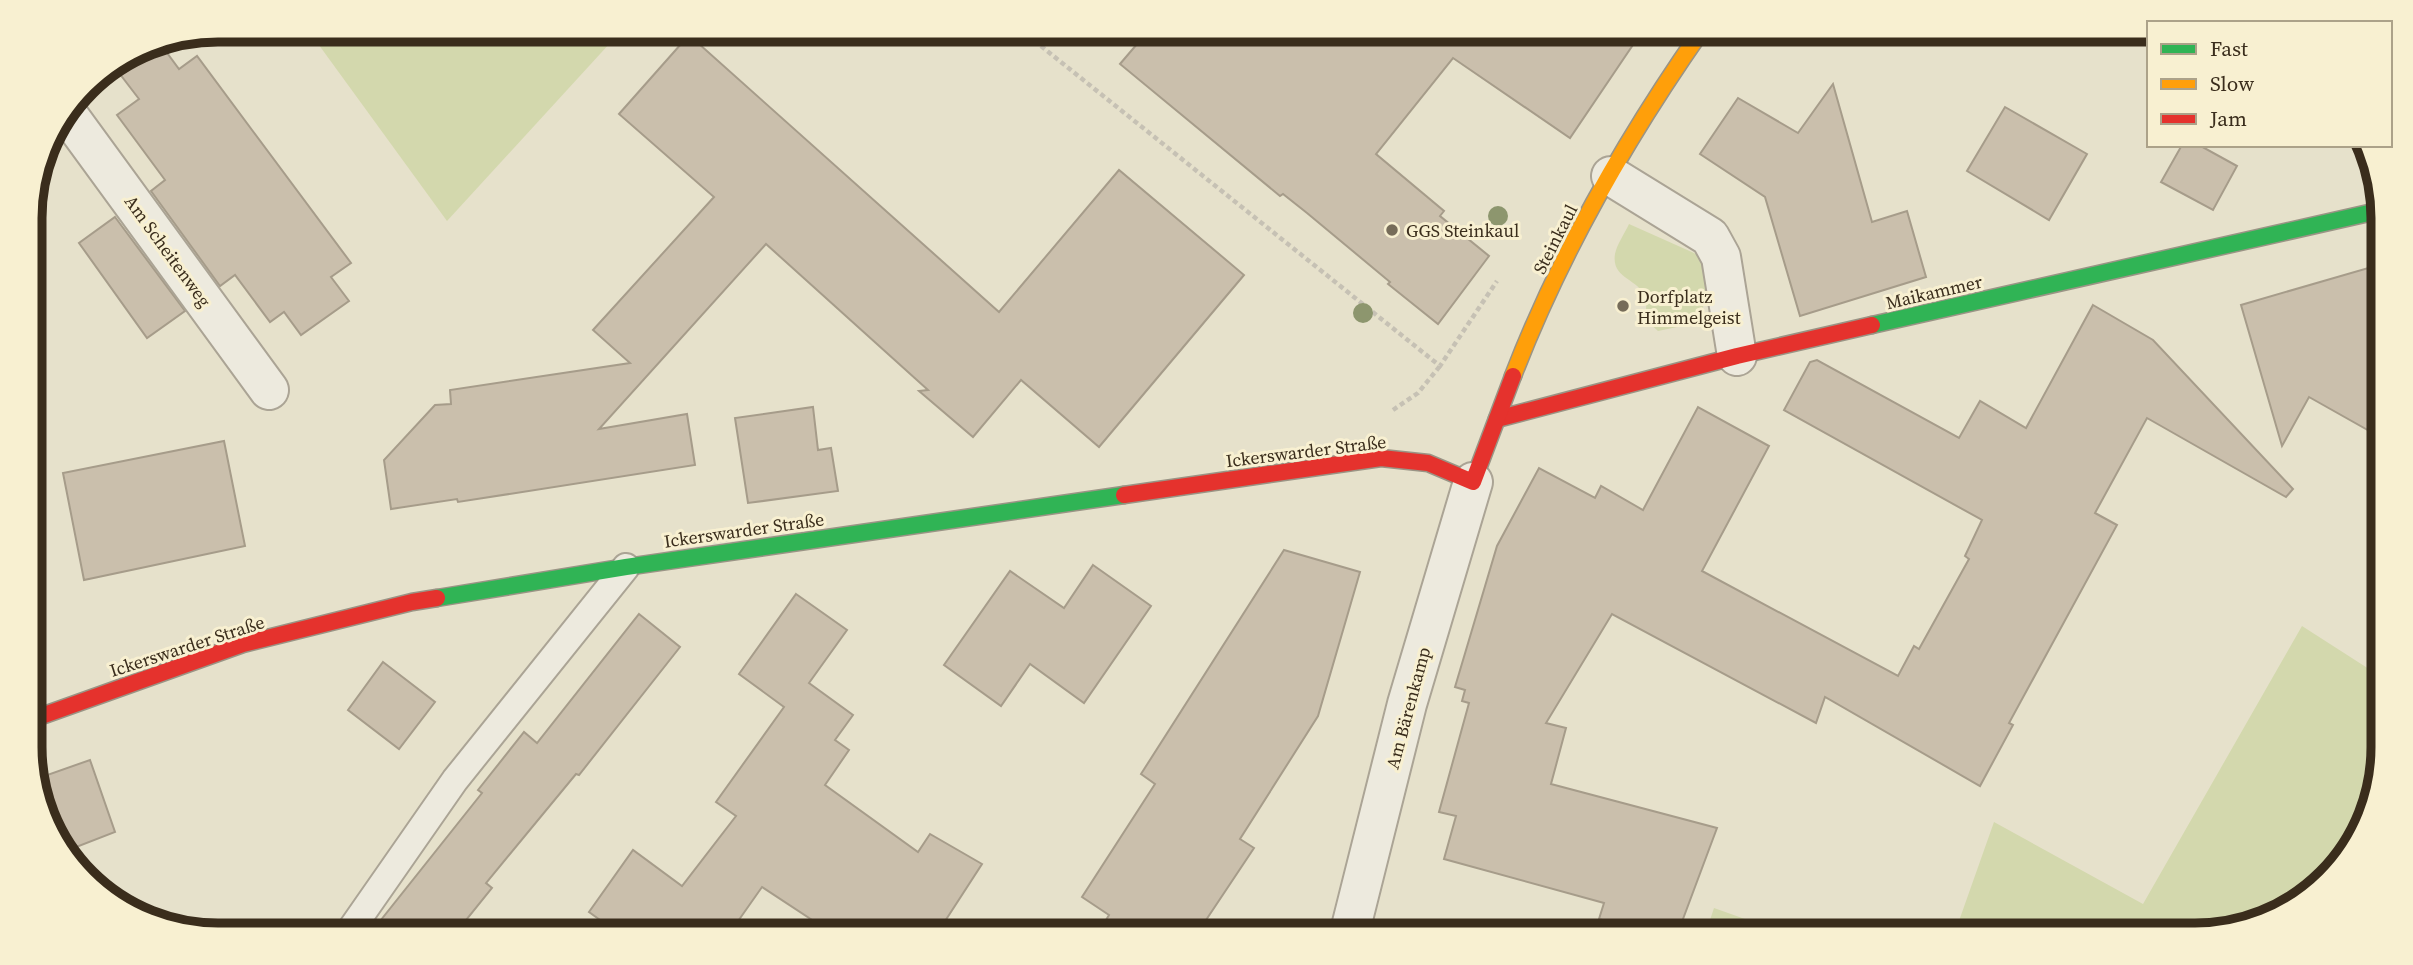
<svg xmlns="http://www.w3.org/2000/svg" width="2413" height="965" viewBox="0 0 2413 965" font-family="'Source Serif 4',serif">
	<style>
		.green { fill: #d3d8ad }
		.building { fill: #cabfac; stroke: #a69c8a; stroke-width: 2 }
		.lines { fill: none; stroke-linecap: round; stroke-linejoin: round }
		.lane-casing { stroke: #aba495; stroke-width: 30 }
		.street-casing { stroke: #aba495; stroke-width: 42 }
		.fast-casing { stroke: #9a9485; stroke-width: 19 }
		.slow-casing { stroke: #9a9485; stroke-width: 19 }
		.jam-casing { stroke: #9a9485; stroke-width: 19 }
		.path { stroke: #c6c1b4; stroke-width: 4.5; stroke-dasharray: 5 3.5; stroke-linecap: butt }
		.lane { stroke: #edeade; stroke-width: 26 }
		.street { stroke: #edeade; stroke-width: 38 }
		.fast { stroke: #30b455; stroke-width: 16 }
		.slow { stroke: #ff9f0a; stroke-width: 16 }
		.jam { stroke: #e5322d; stroke-width: 16 }
		.tree { fill: #8d966e }
		.poi-dot { fill: #766c59; stroke: #f8f0d1; stroke-width: 2.5 }
		.labels { text-anchor: middle; dominant-baseline: central; stroke-width: 6; stroke-linejoin: round; paint-order: stroke }
		.poi-label { font-size: 18px; fill: #3a2d1c; stroke: #f8f0d1; text-anchor: start }
		.street-label { font-size: 18px; fill: #3a2d1c; stroke: #f8f0d1 }
		.rim { fill: none; stroke: #3a2d1c; stroke-width: 9 }
	</style>
	<rect width="100%" height="100%" fill="#e6e1cb"/>
	<g class="green">
		<polygon points="308,30 622,30 447,221"/>
		<path d="M 1629,224 L 1694,253 L 1706,261 L 1707,276 L 1701,322 L 1658,331 L 1645,319 C 1646,311 1647,303 1645,297 C 1638,278 1611,279 1615,254 C 1617,244 1625,233 1629,224 Z"/>
		<polygon points="2302,626 2383,678 2383,747 2373,808 2309,897 2207,935 1954,935 1994,822 2143,904"/>
		<polygon points="1714,908 1790,935 1705,935"/>
	</g>
	<g class="building">
		<polygon points="1149,30 1643,30 1570,138 1453,58 1376,154 1444,211 1440,216 1489,256 1438,324 1388,284 1390,282 1307,213 1283,194 1280,196 1120,64"/>
		<polygon points="689,35 999,312 1119,170 1244,275 1099,447 1021,380 973,437 919,391 928,390 766,244 599,429 687,414 695,465 458,502 457,499 391,509 384,460 435,405 451,404 450,390 630,363 593,330 714,197 619,114"/>
		<polygon points="159,42 179,69 197,56 351,263 331,277 349,301 301,335 284,312 270,322 235,275 220,286 151,191 165,180 117,115 139,99 113,65 146,44"/>
		<polygon points="1833,84 1872,222 1907,211 1926,277 1800,316 1765,197 1700,154 1738,98 1798,133"/>
		<polygon points="2005,107 2087,154 2049,220 1967,171"/>
		<polygon points="2182,145 2199,145 2237,166 2213,210 2161,182"/>
		<polygon points="115,217 185,311 147,338 79,243"/>
		<polygon points="2382,264 2382,438 2309,397 2282,446 2241,305"/>
		<polygon points="2093,305 2153,340 2293,489 2286,497 2147,418 2095,513 2117,525 2009,723 2013,725 1980,786 1825,697 1816,723 1612,614 1546,723 1566,728 1551,784 1717,828 1677,935 1656,935 1599,919 1604,903 1444,859 1456,816 1439,812 1469,703 1462,701 1465,690 1455,687 1497,546 1539,468 1595,498 1601,486 1643,510 1698,407 1769,446 1702,571 1898,676 1914,646 1919,649 1969,559 1965,556 1982,520 1784,410 1810,362 1817,360 1959,438 1980,401 2026,428"/>
		<polygon points="813,407 818,450 831,448 838,491 748,503 735,418"/>
		<polygon points="224,441 245,546 84,580 63,473"/>
		<polygon points="1284,550 1360,572 1318,716 1240,839 1254,848 1196,935 1097,935 1109,915 1082,897 1155,784 1141,774"/>
		<polygon points="1093,565 1151,606 1084,703 1030,664 1001,706 944,665 1010,571 1064,608"/>
		<polygon points="796,594 847,630 809,683 853,715 835,740 849,750 825,785 918,852 930,834 982,864 936,935 835,935 762,887 736,924 751,935 621,935 589,912 633,850 682,886 736,816 716,802 784,707 739,674"/>
		<polygon points="639,614 680,647 579,775 576,774 486,883 492,888 454,935 369,935 482,793 478,790 524,732 537,743"/>
		<polygon points="383,662 435,702 399,749 348,710"/>
		<polygon points="90,760 115,832 66,851 33,780"/>
	</g>
	<g class="lines">
		<g class="lane-casing">
			<polyline id="lane" points="347,935 455,780 626,567"/>
		</g>
		<g class="street-casing">
			<g id="street">
				<polyline points="66,112 269,390"/>
				<polyline points="1611,176 1710,237 1721,257 1737,356"/>
				<polyline points="1349,935 1407,704 1473,482"/>
			</g>
		</g>
		<g class="fast-casing">
			<g id="fast">
				<polyline points="1872,325 2382,210"/>
				<polyline points="437,598 626,567 1124,495"/>
			</g>
		</g>
		<g class="slow-casing">
			<path id="slow" d="M 1513,376 C 1560,254 1627,137 1702,30"/>
		</g>
		<g class="jam-casing">
			<g id="jam">
				<polyline points="1497,419 1737,356 1872,325"/>
				<polyline points="1124,495 1381,458 1428,463 1473,482 1513,376"/>
				<polyline points="33,719 243,644 412,602 437,598"/>
			</g>
		</g>
		<g class="path">
			<polyline points="1021,30 1440,366 1497,281"/>
			<polyline points="1393,410 1418,393 1440,366"/>
		</g>
		<use href="#lane" class="lane"/>
		<use href="#street" class="street"/>
		<use href="#fast" class="fast"/>
		<use href="#slow" class="slow"/>
		<use href="#jam" class="jam"/>
	</g>
	<g class="tree">
		<circle cx="1498" cy="216" r="10"/>
		<circle cx="1363" cy="313" r="10"/>
	</g>
	<g class="poi-dot">
		<circle cx="1392" cy="230" r="7"/>
		<circle cx="1623" cy="306" r="7"/>
	</g>
	<g class="labels">
		<g class="poi-label">
			<text x="1406" y="230">GGS Steinkaul</text>
			<text x="1637" y="296">Dorfplatz<tspan x="1637" dy="21">Himmelgeist</tspan></text>
		</g>
		<g class="street-label">
			<text transform="translate(1555 239) rotate(-63)">Steinkaul</text>
			<text transform="translate(168 251) rotate(54)">Am Scheitenweg</text>
			<text transform="translate(1934 292) rotate(-13)">Maikammer</text>
			<text transform="translate(1306 451) rotate(-7)">Ickerswarder Straße</text>
			<text transform="translate(744 530) rotate(-8)">Ickerswarder Straße</text>
			<text transform="translate(187 646) rotate(-18)">Ickerswarder Straße</text>
			<text transform="translate(1408 708) rotate(-75)">Am Bärenkamp</text>
		</g>
	</g>
	<path d="M0 0H2413V965H0ZM218 42H2195A176 176 0 0 1 2371 218V747A176 176 0 0 1 2195 923H218A176 176 0 0 1 42 747V218A176 176 0 0 1 218 42Z" fill="#f8f0d1" fill-rule="evenodd"/>
	<path class="rim" d="M218 42H2195A176 176 0 0 1 2371 218V747A176 176 0 0 1 2195 923H218A176 176 0 0 1 42 747V218A176 176 0 0 1 218 42Z"/>
	<rect x="2147" y="21" width="245" height="126" fill="#f8f0d1" stroke="#aca289" stroke-width="2"/>
	<rect x="2161" y="44" width="35" height="10" fill="#30b455" stroke="#aca289" stroke-width="2"/>
	<text x="2210" y="56" font-size="21" fill="#3a2d1c">Fast</text>
	<rect x="2161" y="79" width="35" height="10" fill="#ff9f0a" stroke="#aca289" stroke-width="2"/>
	<text x="2210" y="91" font-size="21" fill="#3a2d1c">Slow</text>
	<rect x="2161" y="114" width="35" height="10" fill="#e5322d" stroke="#aca289" stroke-width="2"/>
	<text x="2210" y="126" font-size="21" fill="#3a2d1c">Jam</text>
</svg>
